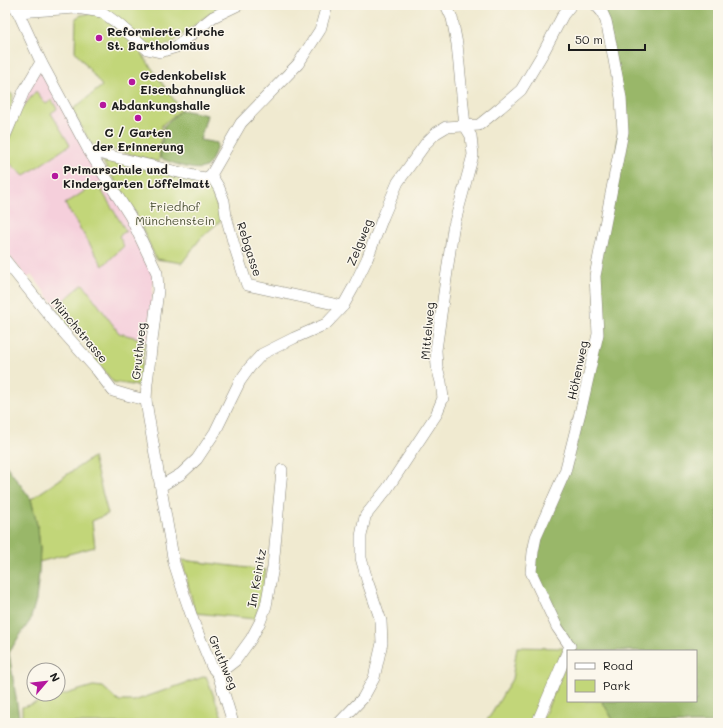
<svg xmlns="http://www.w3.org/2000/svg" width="723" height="728" viewBox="0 0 723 728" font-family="Mali,sans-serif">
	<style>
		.built { fill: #f5cfdb }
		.green { fill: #c2d679; stroke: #6f794a }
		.forest { fill: #99b769; stroke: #5a6a42 }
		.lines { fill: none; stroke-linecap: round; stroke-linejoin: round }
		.street-casing { stroke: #868376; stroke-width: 12 }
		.street { stroke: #fff; stroke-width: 11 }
		.poi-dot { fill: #b5179e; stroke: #fbf7ec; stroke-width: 1.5 }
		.labels { text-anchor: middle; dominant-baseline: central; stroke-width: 3; stroke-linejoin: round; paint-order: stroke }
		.poi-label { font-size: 12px; font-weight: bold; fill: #1c1c1c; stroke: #fbf7ec; text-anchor: start }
		.park-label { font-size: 12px; fill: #4e5438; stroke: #fbf7ec }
		.street-label { font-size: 12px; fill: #1c1c1c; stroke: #fbf7ec }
	</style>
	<rect width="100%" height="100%" fill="#fbf7ec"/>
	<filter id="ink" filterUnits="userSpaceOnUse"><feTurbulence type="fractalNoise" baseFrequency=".025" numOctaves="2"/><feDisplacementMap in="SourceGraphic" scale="8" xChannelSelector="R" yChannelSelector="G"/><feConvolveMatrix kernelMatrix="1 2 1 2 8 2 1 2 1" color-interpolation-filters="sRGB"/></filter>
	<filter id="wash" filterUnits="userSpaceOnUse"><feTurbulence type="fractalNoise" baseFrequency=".012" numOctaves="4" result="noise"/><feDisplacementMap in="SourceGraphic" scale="16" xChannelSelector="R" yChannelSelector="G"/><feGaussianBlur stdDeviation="0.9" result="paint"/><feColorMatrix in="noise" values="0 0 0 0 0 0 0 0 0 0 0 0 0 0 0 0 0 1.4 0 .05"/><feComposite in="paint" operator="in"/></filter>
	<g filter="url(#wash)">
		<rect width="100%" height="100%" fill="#f0ead0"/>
		<polygon class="built" points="41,62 114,190 153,274 153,288 148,341 119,333 83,284 56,307 32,275 27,278 5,250 5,136"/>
		<g class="green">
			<polygon points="80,5 224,5 201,20 172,43 163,46 147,45"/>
			<polygon points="94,13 103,17 139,50 181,110 162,125 159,162 91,144 72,110 102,86 75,51 76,18 81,15"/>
			<path d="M 5,90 L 13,95 C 13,104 9,111 5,118 Z"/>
			<polygon points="36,91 46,104 52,100 57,109 51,113 70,145 24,176 5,159 5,148 20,111"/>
			<polygon points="106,159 208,184 220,212 221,220 200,239 182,263 156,259 135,212 104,164 104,160"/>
			<polygon points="97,183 126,231 119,236 124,246 103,266 65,204"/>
			<polygon points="83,284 119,333 145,340 139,386 113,382 96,361 94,350 75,327 68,327 56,307"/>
			<polygon points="93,457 108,514 92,521 95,547 39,562 40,548 38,529 31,499"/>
			<polygon points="182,560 266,570 262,598 255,619 195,613"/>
			<polygon points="517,647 564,648 533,723 485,723 492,713 512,679"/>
			<polygon points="568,659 568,701 602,701 615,723 541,723"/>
			<polygon points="206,676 222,717 224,723 22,723 22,707 93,686 103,687 118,701 134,701"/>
		</g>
		<g class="forest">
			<polygon points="596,5 718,5 718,723 615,723 602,701 696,701 696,651 573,651 531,572 533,552 565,472 598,334 595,276 615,175 621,98"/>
			<path d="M 181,110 L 207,115 L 200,140 L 217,143 L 217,145 C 215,151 212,162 207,166 C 197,174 171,162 160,158 L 164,126 Z"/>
			<polygon points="5,464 31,499 38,529 40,548 39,574 36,600 30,621 18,638 9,653 20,723 5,723"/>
		</g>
	</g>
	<g filter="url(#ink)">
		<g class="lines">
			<g class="street-casing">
				<g id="street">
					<polyline points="14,5 18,12 41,62 89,151 130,216 157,273 158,290 147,383 146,400 148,414 174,563 185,597 195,626 212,667 218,674 233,723"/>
					<polyline points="18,12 76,8 102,12 117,23 147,49 160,52 176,47 213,17 238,5"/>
					<polyline points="5,136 24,91 41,62"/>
					<polyline points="89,151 199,177 206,178 211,175 241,123 298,64 320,30 327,5"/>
					<polyline points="211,175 219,188 224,201 226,216 234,245 247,285 343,306"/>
					<polyline points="5,260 57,325 97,370 113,391 130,396 146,400"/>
					<polyline points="161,486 181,474 197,459 215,432 240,381 250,367 262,354 294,338 326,324 343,306 353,288 367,259 383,217 398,182 426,143 436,133 446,127 479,125 500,108 521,90 543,53 563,15 571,5"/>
					<polyline points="218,674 235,661 251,639 260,622 266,606 273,567 282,470"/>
					<polyline points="339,723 363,698 374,678 382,643 381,621 367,580 361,558 361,536 365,517 366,515 387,489 436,415 443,398 441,382 437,367 436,350 453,229 473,155 471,136 465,126 457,44 452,18 446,5"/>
					<polyline points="537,723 570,646 557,627 531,572 533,552 536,537 565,472 582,405 598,334 595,276 623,132 621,98 612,49 606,21 602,12 596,5"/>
				</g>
			</g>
			<use href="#street" class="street"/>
		</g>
	</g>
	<g class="poi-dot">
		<circle cx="99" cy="38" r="4"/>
		<circle cx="132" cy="82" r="4"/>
		<circle cx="103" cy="105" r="4"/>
		<circle cx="138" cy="118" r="4"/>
		<circle cx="55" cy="176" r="4"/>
	</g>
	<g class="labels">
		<g class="poi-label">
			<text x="107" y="31">Reformierte Kirche<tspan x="107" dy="14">St. Bartholomäus</tspan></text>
			<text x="140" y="75">Gedenkobelisk<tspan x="140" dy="14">Eisenbahnunglück</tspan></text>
			<text x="111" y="105">Abdankungshalle</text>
			<text x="138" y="132" text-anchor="middle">C / Garten<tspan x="138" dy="14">der Erinnerung</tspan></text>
			<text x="63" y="169">Primarschule und<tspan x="63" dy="14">Kindergarten Löffelmatt</tspan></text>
		</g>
		<g class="park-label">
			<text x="175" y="206">Friedhof<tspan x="175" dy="14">Münchenstein</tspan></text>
		</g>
		<g class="street-label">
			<text transform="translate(359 242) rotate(-68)">Zelgweg</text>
			<text transform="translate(250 249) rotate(72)">Rebgasse</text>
			<text transform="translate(80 330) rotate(50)">Münchstrasse</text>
			<text transform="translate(427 331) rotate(-85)">Mittelweg</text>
			<text transform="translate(138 351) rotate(-84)">Gruthweg</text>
			<text transform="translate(577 370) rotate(-78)">Höhenweg</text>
			<text transform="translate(256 578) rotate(-80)">Im Keinitz</text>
			<text transform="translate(224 662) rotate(67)">Gruthweg</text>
		</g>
	</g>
	<rect width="723" height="728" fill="none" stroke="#fbf7ec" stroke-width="20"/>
	<rect x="567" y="650" width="130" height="52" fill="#fbf7ec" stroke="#a29f99"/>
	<rect x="575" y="663" width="20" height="6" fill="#ffffff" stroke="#a29f99"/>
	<text x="603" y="670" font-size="12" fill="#1c1c1c">Road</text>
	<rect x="575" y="680" width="20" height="12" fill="#c2d679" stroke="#a29f99"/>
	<text x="603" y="690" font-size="12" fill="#1c1c1c">Park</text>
	<g transform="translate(46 682) rotate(62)"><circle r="19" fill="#fbf7ec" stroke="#a29f99"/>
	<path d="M0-3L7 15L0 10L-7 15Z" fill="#b5179e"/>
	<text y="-6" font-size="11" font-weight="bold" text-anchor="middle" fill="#1c1c1c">N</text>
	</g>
	<path d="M569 44v6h76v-6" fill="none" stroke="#1c1c1c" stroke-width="2"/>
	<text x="575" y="44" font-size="12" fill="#1c1c1c" stroke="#fbf7ec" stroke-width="3" paint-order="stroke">50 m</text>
</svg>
